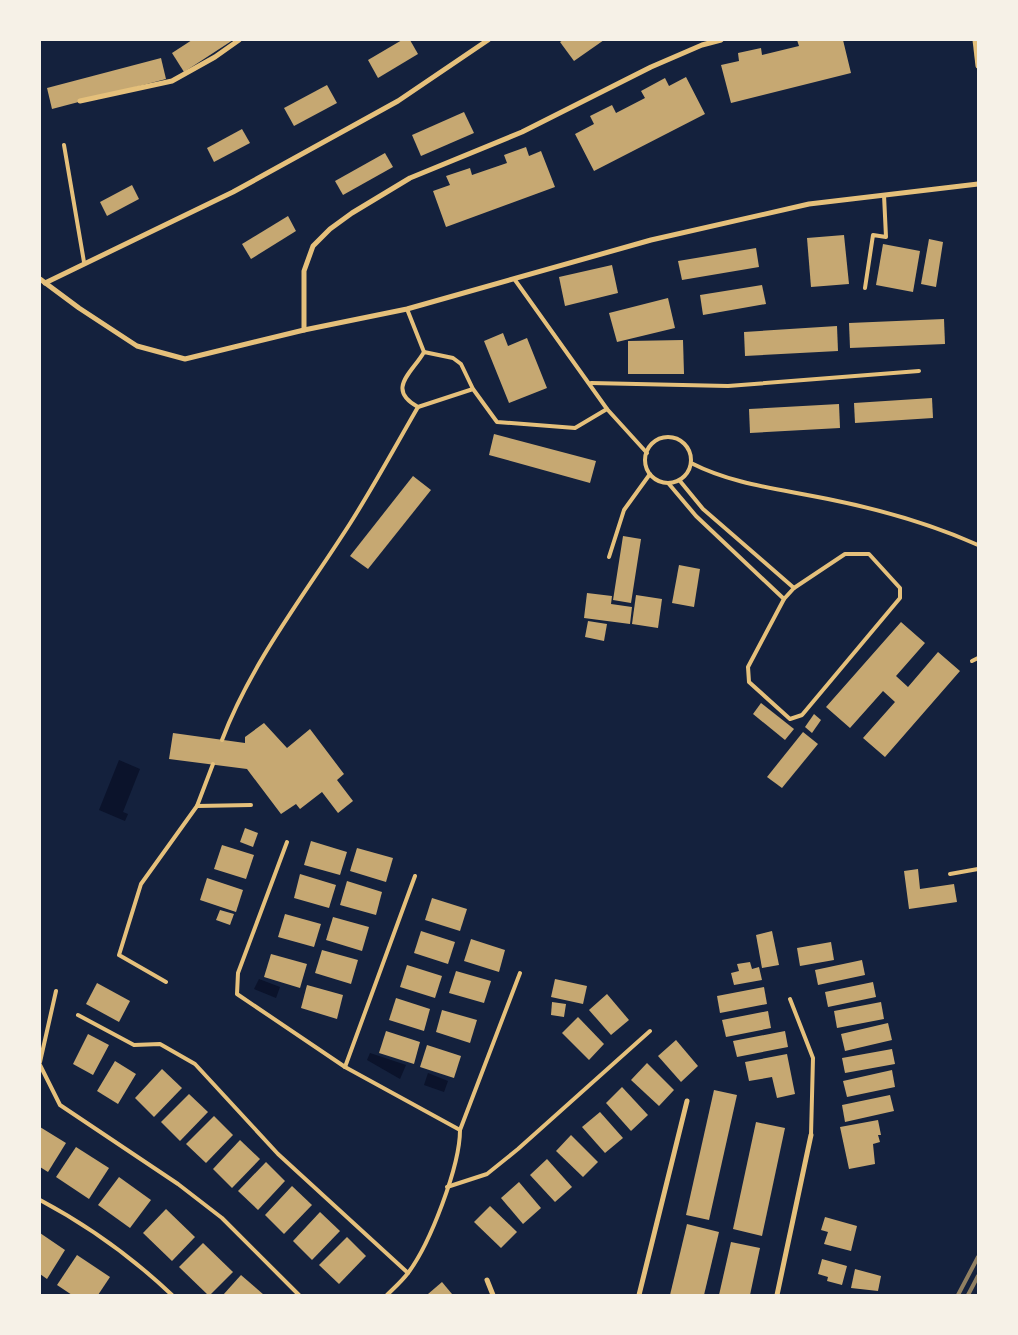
<svg xmlns="http://www.w3.org/2000/svg" width="1018" height="1335" viewBox="0 0 1018 1335" font-family="Karla,sans-serif">
	<style>
		.water { fill: #0b132b }
		.building { fill: #c6a872 }
		.lines { fill: none; stroke-linecap: round; stroke-linejoin: round }
		.service { stroke: #e5c07b; stroke-width: 4 }
		.minor { stroke: #e5c07b; stroke-width: 5 }
		.rail { stroke: #918062; stroke-width: 4 }
	</style>
	<rect width="100%" height="100%" fill="#14213d"/>
	<g class="water">
		<polygon points="119,760 140,769 123,812 128,814 125,821 99,810"/>
		<polygon points="259,979 280,987 276,998 254,989"/>
		<polygon points="370,1053 406,1065 400,1079 367,1060"/>
		<polygon points="428,1073 448,1081 444,1092 424,1085"/>
	</g>
	<g class="building">
		<polygon points="192,40 233,40 184,72 172,53"/>
		<polygon points="402,40 410,40 418,54 378,78 368,60"/>
		<polygon points="563,40 604,40 574,61 560,42"/>
		<polygon points="797,40 843,40 851,73 731,103 721,65 739,61 738,53 761,48 762,55 799,46"/>
		<polygon points="161,58 166,79 52,109 47,88"/>
		<polygon points="686,77 705,114 594,171 575,134 594,124 590,116 612,105 616,113 645,98 641,91 665,78 669,86"/>
		<polygon points="327,85 337,103 294,126 284,108"/>
		<polygon points="464,112 474,133 421,156 412,135"/>
		<polygon points="242,129 250,143 214,162 207,148"/>
		<polygon points="526,147 529,156 541,151 555,187 446,227 433,191 450,185 446,176 470,168 472,175 507,163 504,155"/>
		<polygon points="385,153 393,167 343,195 335,181"/>
		<polygon points="132,185 139,199 107,216 100,202"/>
		<polygon points="288,216 296,231 251,259 242,244"/>
		<polygon points="844,235 849,284 811,287 807,238"/>
		<polygon points="929,239 943,242 936,287 921,284"/>
		<polygon points="883,244 920,251 913,292 876,285"/>
		<polygon points="756,248 759,267 682,280 678,261"/>
		<polygon points="612,265 618,293 565,306 559,277"/>
		<polygon points="762,285 766,304 703,315 700,295"/>
		<polygon points="668,298 675,328 617,342 609,313"/>
		<polygon points="944,319 945,344 850,348 849,323"/>
		<polygon points="837,326 838,351 745,356 744,332"/>
		<polygon points="503,333 508,346 527,338 547,388 509,403 484,341"/>
		<polygon points="683,340 684,374 628,374 628,341"/>
		<polygon points="932,398 933,418 855,423 854,403"/>
		<polygon points="839,404 840,428 750,433 749,409"/>
		<polygon points="494,434 596,461 590,483 489,455"/>
		<polygon points="413,476 431,490 368,569 350,556"/>
		<polygon points="623,536 641,539 631,603 613,600"/>
		<polygon points="679,565 700,569 694,607 672,603"/>
		<polygon points="587,593 612,596 611,604 632,607 630,624 584,618"/>
		<polygon points="636,595 662,599 658,628 632,624"/>
		<polygon points="588,621 607,624 604,641 585,637"/>
		<polygon points="901,622 925,643 896,676 908,687 938,652 960,671 885,757 863,738 895,702 883,691 850,728 826,707"/>
		<polygon points="761,703 794,729 785,740 753,714"/>
		<polygon points="814,714 821,720 812,733 805,727"/>
		<polygon points="264,723 287,748 310,729 344,774 337,780 353,801 338,813 322,792 300,809 296,804 281,814 247,769 169,759 173,733 245,743 245,737"/>
		<polygon points="803,732 818,744 782,788 767,777"/>
		<polygon points="245,828 258,833 253,847 240,842"/>
		<polygon points="311,841 347,852 340,875 304,865"/>
		<polygon points="222,845 254,855 246,879 214,869"/>
		<polygon points="357,848 393,858 386,882 350,871"/>
		<polygon points="918,869 920,889 954,884 957,902 909,909 904,871"/>
		<polygon points="300,874 336,885 329,908 294,898"/>
		<polygon points="207,878 243,890 236,912 200,900"/>
		<polygon points="347,881 382,892 376,915 340,905"/>
		<polygon points="432,898 467,909 460,931 425,920"/>
		<polygon points="220,910 234,914 230,925 216,920"/>
		<polygon points="285,914 321,924 314,947 278,937"/>
		<polygon points="333,917 369,927 362,951 326,940"/>
		<polygon points="421,931 455,942 448,964 414,953"/>
		<polygon points="772,931 779,965 762,968 756,935"/>
		<polygon points="471,939 505,950 499,972 464,961"/>
		<polygon points="831,942 834,960 800,966 797,948"/>
		<polygon points="322,950 358,960 351,984 315,973"/>
		<polygon points="271,954 307,964 300,988 264,977"/>
		<polygon points="862,960 865,975 818,985 815,970"/>
		<polygon points="750,962 752,969 759,967 762,980 734,985 731,973 739,971 737,964"/>
		<polygon points="407,965 442,976 435,998 400,987"/>
		<polygon points="456,971 491,981 484,1003 449,993"/>
		<polygon points="555,979 587,986 583,1004 551,997"/>
		<polygon points="873,982 876,997 828,1007 825,992"/>
		<polygon points="97,983 130,1001 119,1022 86,1004"/>
		<polygon points="307,985 343,995 337,1019 301,1008"/>
		<polygon points="764,987 767,1004 720,1013 717,996"/>
		<polygon points="607,994 629,1020 611,1035 589,1010"/>
		<polygon points="396,998 430,1009 424,1031 389,1020"/>
		<polygon points="552,1002 566,1004 564,1017 551,1015"/>
		<polygon points="881,1002 884,1019 837,1028 834,1011"/>
		<polygon points="442,1010 477,1020 470,1043 436,1032"/>
		<polygon points="768,1011 771,1028 726,1037 722,1020"/>
		<polygon points="578,1017 604,1044 589,1060 562,1033"/>
		<polygon points="888,1023 892,1040 845,1051 841,1034"/>
		<polygon points="386,1031 420,1042 414,1064 379,1053"/>
		<polygon points="785,1031 788,1047 737,1057 733,1041"/>
		<polygon points="88,1034 109,1045 93,1075 73,1064"/>
		<polygon points="676,1040 698,1066 681,1082 658,1056"/>
		<polygon points="427,1045 461,1056 454,1078 420,1067"/>
		<polygon points="892,1049 895,1064 845,1073 842,1058"/>
		<polygon points="787,1054 795,1094 777,1098 772,1077 749,1081 745,1062"/>
		<polygon points="115,1061 136,1074 118,1104 97,1091"/>
		<polygon points="647,1063 674,1090 659,1106 631,1080"/>
		<polygon points="162,1069 182,1088 154,1117 135,1098"/>
		<polygon points="892,1070 895,1087 847,1097 843,1081"/>
		<polygon points="622,1087 648,1115 631,1131 606,1103"/>
		<polygon points="714,1090 737,1095 709,1220 686,1215"/>
		<polygon points="189,1094 208,1112 180,1141 161,1122"/>
		<polygon points="890,1095 894,1111 845,1122 842,1105"/>
		<polygon points="600,1112 623,1138 605,1153 582,1127"/>
		<polygon points="214,1116 233,1135 206,1163 186,1144"/>
		<polygon points="878,1120 881,1135 878,1135 880,1142 873,1144 875,1164 849,1169 840,1127"/>
		<polygon points="756,1122 785,1128 762,1236 733,1229"/>
		<polygon points="40,1127 66,1143 48,1172 40,1167"/>
		<polygon points="571,1135 598,1162 583,1177 556,1151"/>
		<polygon points="240,1140 260,1159 232,1188 213,1169"/>
		<polygon points="76,1147 109,1168 89,1199 56,1177"/>
		<polygon points="547,1159 572,1187 555,1202 530,1175"/>
		<polygon points="266,1162 285,1181 258,1210 238,1191"/>
		<polygon points="119,1177 151,1200 130,1228 98,1205"/>
		<polygon points="519,1182 541,1208 523,1224 501,1198"/>
		<polygon points="292,1186 312,1205 284,1234 265,1215"/>
		<polygon points="490,1206 517,1232 501,1248 474,1222"/>
		<polygon points="166,1209 195,1237 172,1261 143,1233"/>
		<polygon points="320,1212 340,1231 312,1260 293,1241"/>
		<polygon points="825,1217 857,1226 851,1251 824,1244 828,1232 821,1230"/>
		<polygon points="687,1224 719,1232 704,1295 670,1295"/>
		<polygon points="40,1233 65,1250 47,1279 40,1274"/>
		<polygon points="347,1237 366,1256 339,1284 319,1265"/>
		<polygon points="731,1242 760,1248 750,1295 719,1295"/>
		<polygon points="203,1243 233,1272 210,1295 208,1295 179,1267"/>
		<polygon points="77,1255 110,1277 98,1295 72,1295 57,1285"/>
		<polygon points="822,1259 847,1266 842,1285 827,1281 828,1277 818,1274"/>
		<polygon points="855,1269 881,1276 878,1291 851,1288"/>
		<polygon points="241,1275 264,1295 223,1295"/>
		<polygon points="442,1282 452,1294 429,1295 428,1294"/>
	</g>
	<g class="lines">
		<g class="service">
			<polyline points="64,145 84,262"/>
			<polyline points="515,280 607,409 647,453"/>
			<polyline points="865,288 873,235 886,237 884,195"/>
			<polyline points="407,309 424,352"/>
			<polyline points="591,383 728,386 919,371"/>
			<path d="M 473,389 L 418,407 C 385,389 413,372 424,352 L 453,358 L 461,364 L 473,389 L 497,422 L 575,428 L 607,409"/>
			<circle cx="668" cy="460" r="23"/>
			<path d="M 691,463 C 734,485 781,489 828,499 C 878,509 931,524 978,545"/>
			<polyline points="680,481 703,509 794,588"/>
			<polyline points="669,484 696,516 784,599"/>
			<polygon points="845,554 869,554 900,588 900,598 802,715 790,719 749,682 748,667 784,599 794,588"/>
			<polyline points="609,557 624,510 650,474"/>
			<polyline points="972,661 978,658"/>
			<path d="M 222,740 C 252,661 306,593 351,522 C 375,484 396,445 418,407"/>
			<polyline points="197,806 251,805"/>
			<polyline points="287,842 238,973 237,994 345,1067 460,1130"/>
			<polyline points="950,874 978,869"/>
			<polyline points="166,982 119,955 141,884 197,806 213,764"/>
			<polyline points="790,999 813,1058 811,1135"/>
			<polyline points="78,1015 134,1045 160,1044 195,1064 278,1154 408,1273"/>
			<polyline points="40,1062 56,991"/>
			<polyline points="40,1065 60,1105 178,1184 222,1218 299,1295"/>
			<polyline points="345,1067 415,876"/>
			<polyline points="447,1187 487,1174 518,1149 650,1031"/>
			<path d="M 40,1200 C 87,1225 134,1259 172,1295"/>
			<path d="M 387,1295 C 394,1288 402,1281 408,1273 C 430,1244 460,1166 460,1130 L 520,973"/>
		</g>
		<g class="minor">
			<polyline points="975,40 978,66"/>
			<polyline points="80,101 172,81 215,57 239,40"/>
			<polyline points="40,279 79,308 137,346 185,359 304,330 407,309 651,240 809,204 978,184"/>
			<polyline points="45,283 233,192 398,101 488,40"/>
			<polyline points="304,330 304,271 313,246 330,229 352,213 410,178 522,132 651,67 702,45 721,40"/>
			<polyline points="487,1280 493,1295"/>
			<polyline points="639,1295 687,1101"/>
			<polyline points="777,1295 811,1135"/>
		</g>
		<g class="rail">
			<polyline points="958,1295 978,1257"/>
			<polyline points="968,1295 978,1276"/>
		</g>
	</g>
	<rect width="1018" height="1335" fill="none" stroke="#f6f1e7" stroke-width="82"/>
</svg>
